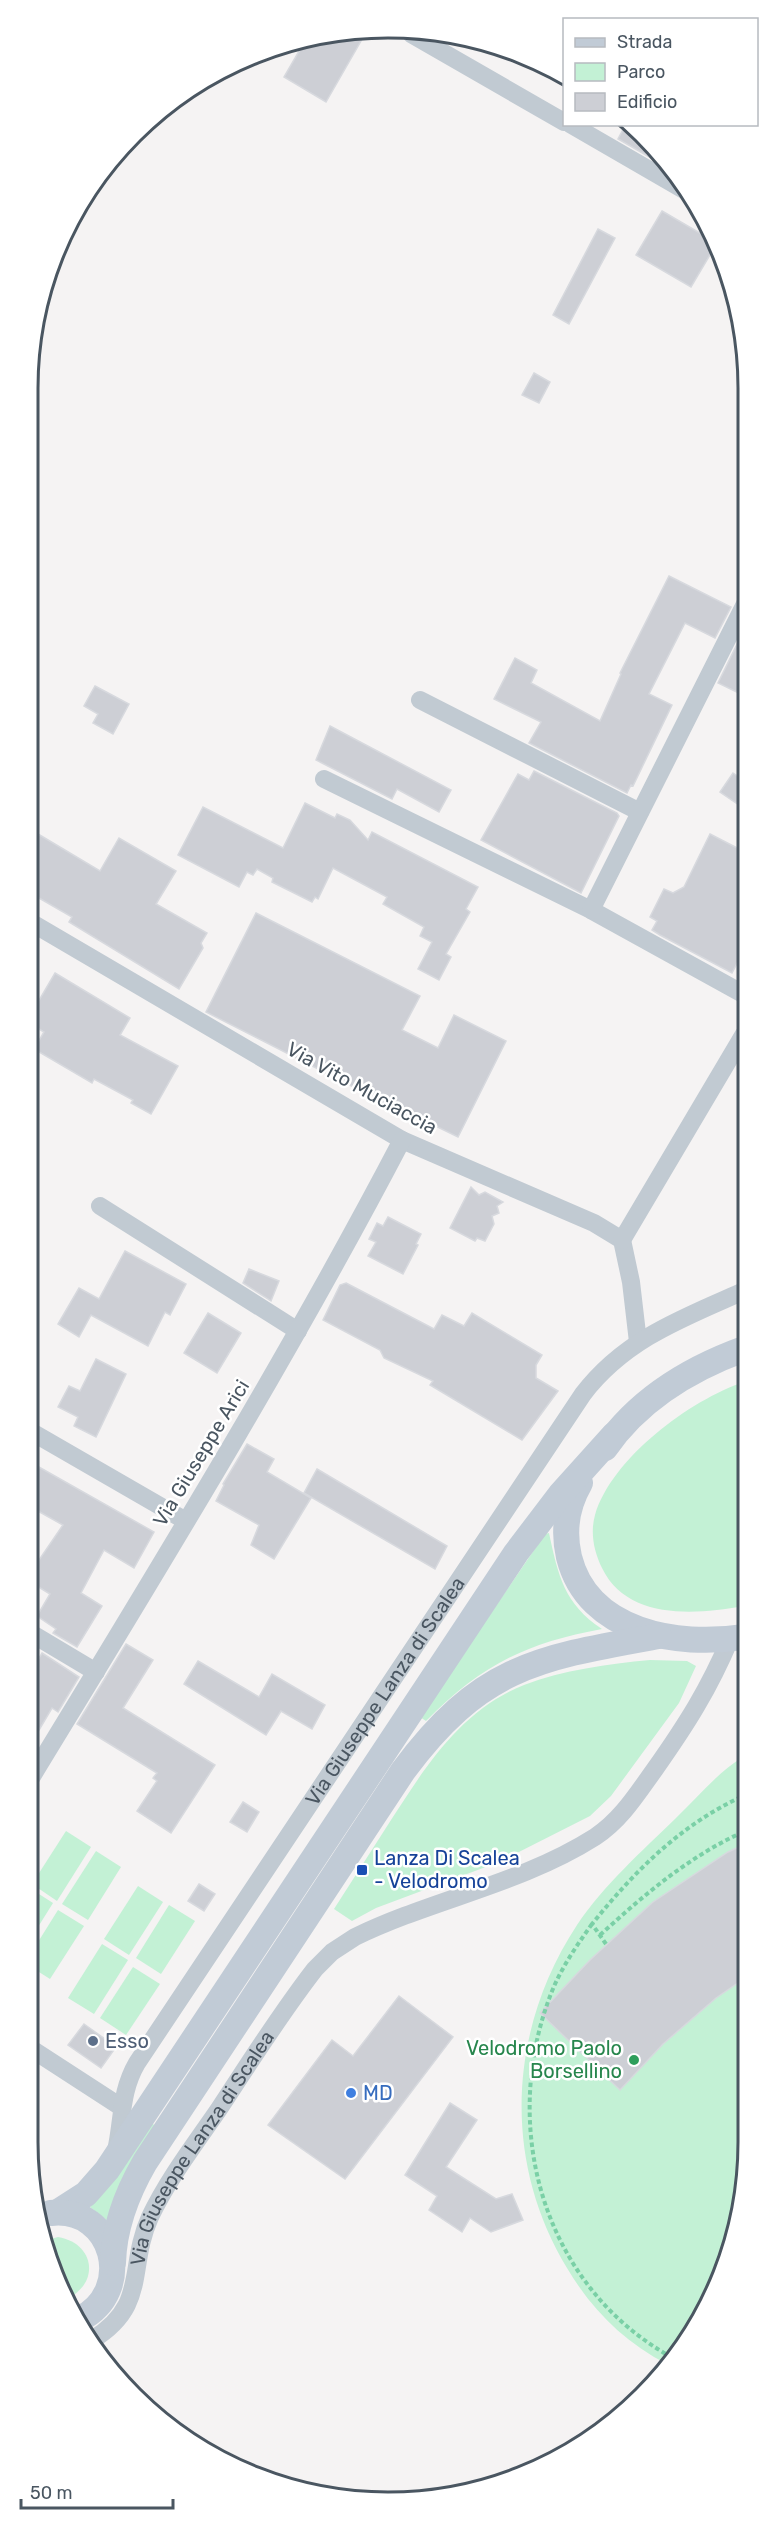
<svg xmlns="http://www.w3.org/2000/svg" width="776" height="2529" viewBox="0 0 776 2529" font-family="Rubik,sans-serif">
	<style>
		.green { fill: #c3f1d5 }
		.building { fill: #cdcfd5; stroke: #d7d9de; stroke-width: 1.5 }
		.lines { fill: none; stroke-linecap: round; stroke-linejoin: round }
		.path { stroke: #7ad0a6; stroke-width: 4; stroke-dasharray: 4.5 3; stroke-linecap: butt }
		.street { stroke: #c1cad2; stroke-width: 18 }
		.secondary { stroke: #c1cbd6; stroke-width: 26 }
		.transit-dot { fill: #1a4fb4; stroke: #fff; stroke-width: 2 }
		.service-dot { fill: #5c6f8a; stroke: #fff; stroke-width: 2 }
		.leisure-dot { fill: #2e9e5b; stroke: #fff; stroke-width: 2 }
		.shop-dot { fill: #3f7fe0; stroke: #fff; stroke-width: 2 }
		.labels { text-anchor: middle; dominant-baseline: central; stroke-width: 5; stroke-linejoin: round; paint-order: stroke }
		.street-label { font-size: 20px; fill: #4a5661; stroke: #fff }
		.transit-label { font-size: 20px; fill: #164399; stroke: #fff; text-anchor: start }
		.service-label { font-size: 20px; fill: #4e5e75; stroke: #fff; text-anchor: start }
		.leisure-label { font-size: 20px; fill: #27864d; stroke: #fff; text-anchor: end }
		.shop-label { font-size: 20px; fill: #366cbe; stroke: #fff; text-anchor: start }
		.rim { fill: none; stroke: #4a5661; stroke-width: 3 }
	</style>
	<rect width="100%" height="100%" fill="#f5f3f3"/>
	<g class="green">
		<path d="M 744,1382 L 743,1606 C 695,1615 627,1620 602,1568 C 594,1552 590,1533 595,1515 C 612,1458 690,1400 744,1382 Z"/>
		<path d="M 549,1533 C 558,1575 564,1604 602,1629 C 526,1643 481,1665 426,1721 L 420,1717 L 545,1534 Z"/>
		<path d="M 650,1660 L 687,1661 L 696,1666 L 679,1703 L 611,1796 L 590,1816 L 499,1862 L 376,1908 L 352,1921 L 334,1909 C 353,1879 372,1850 391,1820 C 426,1766 461,1710 524,1685 C 563,1670 608,1664 650,1660 Z"/>
		<path d="M 743,1757 L 742,2212 L 688,2341 L 667,2364 C 624,2342 592,2310 567,2268 C 502,2161 508,2030 577,1925 C 604,1885 642,1851 676,1818 C 697,1798 718,1772 743,1757 Z"/>
		<polygon points="66,1831 91,1847 57,1901 32,1884"/>
		<polygon points="96,1851 121,1867 88,1920 62,1904"/>
		<polygon points="138,1886 163,1902 129,1955 104,1939"/>
		<polygon points="28,1887 53,1903 28,1943"/>
		<polygon points="169,1905 195,1921 161,1974 136,1958"/>
		<polygon points="58,1910 84,1926 50,1979 28,1965 28,1958"/>
		<polygon points="102,1944 128,1960 94,2014 68,1998"/>
		<polygon points="133,1967 160,1984 126,2035 100,2018"/>
		<polygon points="151,2123 156,2126 108,2221 90,2207"/>
		<path d="M 58,2237 C 94,2243 101,2282 67,2299 L 54,2279 L 47,2240 Z"/>
	</g>
	<g class="building">
		<polygon points="318,34 365,34 326,102 284,77 306,39"/>
		<polygon points="626,124 659,150 672,170 618,139"/>
		<polygon points="662,211 717,243 691,287 636,255"/>
		<polygon points="598,229 615,238 569,324 553,315"/>
		<polygon points="534,373 550,382 539,403 522,395"/>
		<polygon points="669,576 731,607 715,638 685,623 649,694 672,705 633,786 631,785 627,793 529,743 541,722 494,699 515,658 537,670 531,683 600,721 621,674 620,673"/>
		<polygon points="745,628 745,696 718,683"/>
		<polygon points="95,686 129,704 113,734 93,723 98,714 84,706"/>
		<polygon points="330,726 451,790 439,812 397,789 392,799 316,760"/>
		<polygon points="534,771 617,813 619,816 581,893 481,840 518,774 529,780"/>
		<polygon points="733,773 745,781 745,809 720,792"/>
		<polygon points="305,803 335,818 337,814 350,820 368,840 372,832 478,887 466,909 470,912 446,954 451,957 439,980 418,969 432,942 420,936 424,927 383,904 387,897 333,868 318,899 315,897 312,902 272,882 273,878 257,869 253,875 247,872 239,887 178,855 203,807 283,848"/>
		<polygon points="38,834 100,871 119,838 176,871 156,904 207,933 201,943 203,948 179,989 69,922 72,917 32,894 32,844"/>
		<polygon points="710,834 745,852 745,948 732,973 660,935 652,930 657,921 650,917 664,889 673,893 684,887"/>
		<polygon points="256,913 420,996 402,1030 438,1048 454,1015 506,1041 458,1137 407,1112 405,1116 382,1104 383,1102 206,1012"/>
		<polygon points="55,973 130,1018 120,1035 178,1066 151,1114 131,1103 133,1100 94,1079 92,1083 34,1049 44,1032 31,1024 31,1014"/>
		<polygon points="471,1187 479,1195 485,1192 503,1202 497,1206 499,1213 492,1216 494,1224 485,1241 477,1238 475,1241 450,1228"/>
		<polygon points="388,1217 421,1234 416,1244 418,1245 403,1274 368,1256 376,1242 369,1239 377,1223 383,1226"/>
		<polygon points="125,1251 186,1284 170,1315 165,1312 148,1346 91,1315 79,1337 58,1324 79,1288 99,1299"/>
		<polygon points="249,1269 279,1281 271,1301 243,1283"/>
		<polygon points="346,1283 434,1329 442,1315 464,1326 472,1313 542,1355 536,1365 536,1378 558,1391 522,1440 430,1385 433,1381 384,1358 380,1350 323,1320 340,1285"/>
		<polygon points="208,1313 241,1333 217,1373 184,1353"/>
		<polygon points="96,1359 126,1374 96,1437 74,1426 78,1417 58,1407 69,1386 80,1391"/>
		<polygon points="247,1444 274,1459 267,1472 311,1498 274,1559 251,1545 259,1525 216,1501 224,1485 223,1484"/>
		<polygon points="30,1462 154,1532 134,1568 104,1550 81,1593 102,1606 77,1647 53,1633 56,1629 37,1616 50,1594 29,1581 29,1558 37,1563 63,1525 29,1506"/>
		<polygon points="317,1469 447,1546 435,1569 304,1493"/>
		<polygon points="126,1644 153,1660 123,1708 215,1765 171,1833 137,1811 157,1781 153,1778 157,1773 77,1724"/>
		<polygon points="42,1653 79,1677 58,1712 52,1708 29,1747 29,1675"/>
		<polygon points="198,1661 259,1697 272,1674 325,1705 312,1729 281,1711 266,1735 184,1684"/>
		<polygon points="243,1802 259,1812 247,1832 230,1822"/>
		<polygon points="743,1845 742,1980 716,1998 663,2044 620,2090 540,2013 590,1960 653,1902 728,1852"/>
		<polygon points="199,1884 215,1894 204,1911 188,1901"/>
		<polygon points="399,1996 453,2037 345,2179 268,2125 332,2040 353,2056"/>
		<polygon points="84,2024 116,2047 101,2068 68,2045"/>
		<polygon points="450,2103 477,2120 446,2167 496,2199 512,2194 523,2220 491,2232 470,2218 462,2232 429,2210 437,2196 405,2175"/>
	</g>
	<g class="lines">
		<g class="path">
			<path d="M 592,1924 C 575,1948 559,1971 549,1999 C 500,2132 545,2288 673,2358"/>
			<path d="M 600,1935 C 644,1895 688,1857 743,1832"/>
			<path d="M 606,1944 L 592,1924 C 635,1871 680,1825 743,1796"/>
		</g>
		<g class="street">
			<polyline points="411,34 564,122"/>
			<polyline points="570,124 684,190"/>
			<polyline points="420,700 640,812"/>
			<polyline points="324,779 591,910 745,995"/>
			<polyline points="591,910 745,604"/>
			<polyline points="32,923 402,1140 594,1223 622,1240 631,1282 638,1342"/>
			<polyline points="100,1206 298,1331"/>
			<polyline points="622,1240 744,1034"/>
			<polyline points="30,1431 186,1521"/>
			<polyline points="29,1632 96,1672"/>
			<path d="M 28,1783 C 157,1571 287,1360 402,1140"/>
			<polyline points="27,2046 121,2107"/>
			<path id="s1" d="M 116,2151 C 123,2120 120,2092 137,2063 L 583,1394 C 625,1339 683,1318 744,1291"/>
			<path id="s2" d="M 92,2340 C 149,2305 127,2268 150,2217 C 168,2179 195,2144 219,2109 C 250,2062 280,2014 315,1969 L 332,1952 L 355,1937 C 433,1899 521,1884 595,1837 C 621,1820 637,1794 655,1769 C 686,1725 709,1689 730,1639 L 739,1642"/>
		</g>
		<g class="secondary">
			<path d="M 605,1448 C 639,1399 689,1369 744,1349"/>
			<path d="M 580,1483 C 566,1507 563,1531 569,1557 C 588,1633 678,1647 743,1637"/>
			<polyline points="58,2212 86,2194 107,2170 516,1553 560,1495 614,1435"/>
			<path d="M 51,2213 C 114,2206 136,2291 80,2319"/>
			<path d="M 113,2263 C 114,2226 127,2193 145,2162 L 403,1771 C 481,1666 537,1658 659,1636"/>
		</g>
	</g>
	<rect class="transit-dot" x="356" y="1864" width="12" height="12" rx="3"/>
	<circle class="service-dot" cx="93" cy="2041" r="6"/>
	<circle class="leisure-dot" cx="634" cy="2060" r="6"/>
	<circle class="shop-dot" cx="351" cy="2093" r="6"/>
	<g class="labels">
		<g class="street-label">
			<text transform="translate(362 1088) rotate(29)">Via Vito Muciaccia</text>
			<text transform="translate(201 1453) rotate(-59)">Via Giuseppe Arici</text>
			<text stroke="none"><textPath href="#s1" startOffset="538">Via Giuseppe Lanza di Scalea</textPath></text>
			<text stroke="none"><textPath href="#s2" startOffset="226">Via Giuseppe Lanza di Scalea</textPath></text>
		</g>
		<g class="transit-label">
			<text x="374" y="1858">Lanza Di Scalea<tspan x="374" dy="23">- Velodromo</tspan></text>
		</g>
		<g class="service-label">
			<text x="105" y="2041">Esso</text>
		</g>
		<g class="leisure-label">
			<text x="622" y="2048">Velodromo Paolo<tspan x="622" dy="23">Borsellino</tspan></text>
		</g>
		<g class="shop-label">
			<text x="363" y="2093">MD</text>
		</g>
	</g>
	<path d="M0 0H776V2529H0ZM388 38H388A350 350 0 0 1 738 388V2142A350 350 0 0 1 388 2492H388A350 350 0 0 1 38 2142V388A350 350 0 0 1 388 38Z" fill="#fff" fill-rule="evenodd"/>
	<path class="rim" d="M388 38H388A350 350 0 0 1 738 388V2142A350 350 0 0 1 388 2492H388A350 350 0 0 1 38 2142V388A350 350 0 0 1 388 38Z"/>
	<rect x="563" y="18" width="195" height="108" fill="#ffffff" stroke="#b7bbc0" stroke-width="1.5"/>
	<rect x="575" y="38" width="30" height="9" fill="#c1cbd6" stroke="#b7bbc0" stroke-width="1.5"/>
	<text x="617" y="48" font-size="18" fill="#4a5661">Strada</text>
	<rect x="575" y="63" width="30" height="18" fill="#c3f1d5" stroke="#b7bbc0" stroke-width="1.5"/>
	<text x="617" y="78" font-size="18" fill="#4a5661">Parco</text>
	<rect x="575" y="93" width="30" height="18" fill="#cdcfd5" stroke="#b7bbc0" stroke-width="1.5"/>
	<text x="617" y="108" font-size="18" fill="#4a5661">Edificio</text>
	<path d="M21 2499v9h152v-9" fill="none" stroke="#4a5661" stroke-width="3"/>
	<text x="30" y="2499" font-size="18" fill="#4a5661" stroke="#ffffff" stroke-width="4.5" paint-order="stroke">50 m</text>
</svg>
